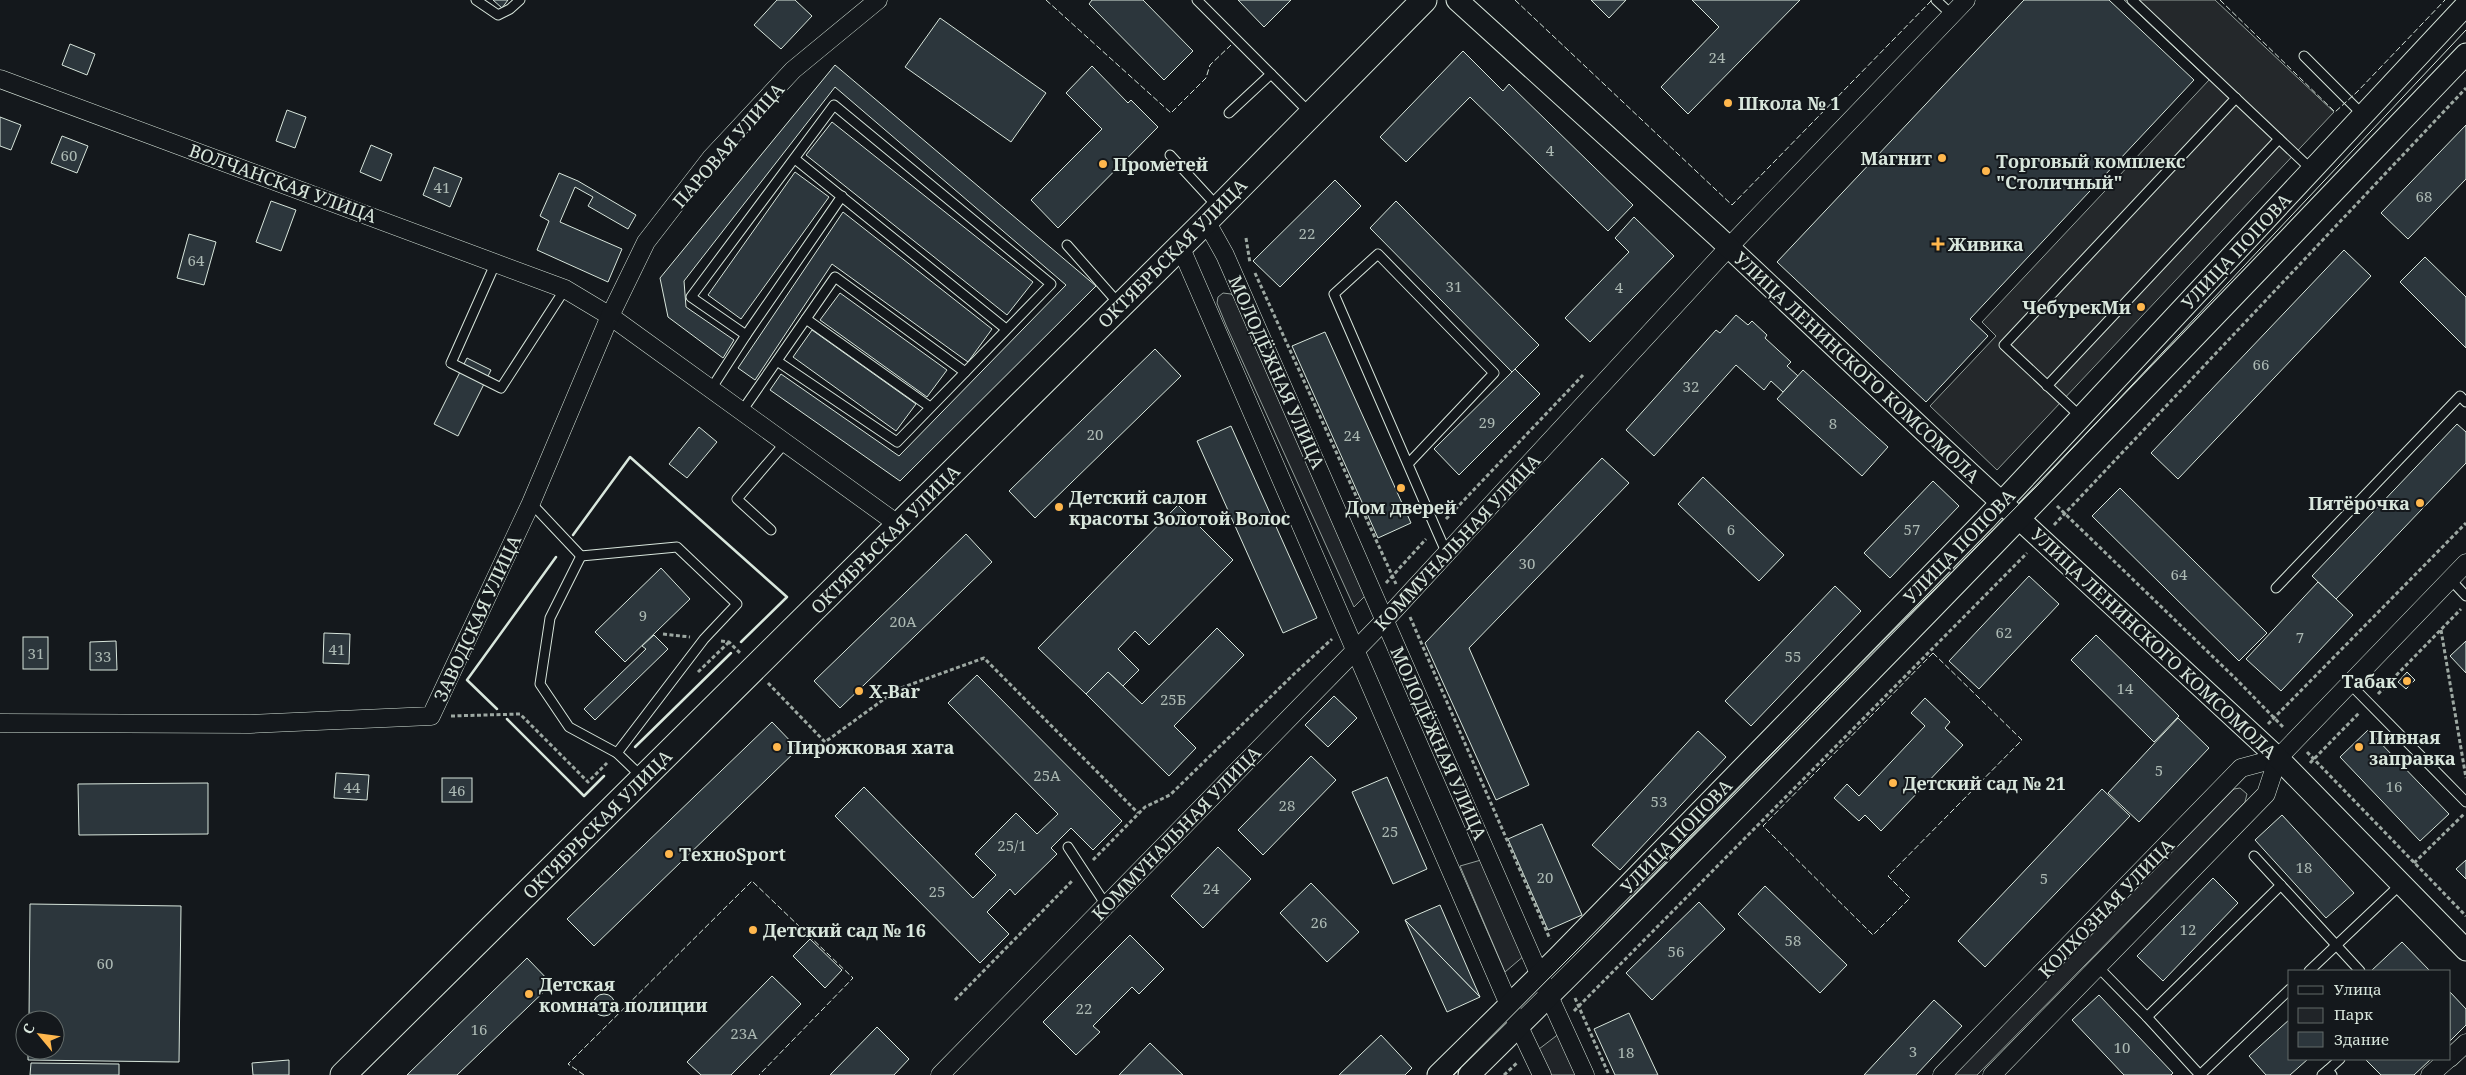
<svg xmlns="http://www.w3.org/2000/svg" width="2466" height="1075" viewBox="0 0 2466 1075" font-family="'Noto Serif',serif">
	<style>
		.green { fill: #202428; stroke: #939e99 }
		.parking { fill: #24282b; stroke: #939e99 }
		.building { fill: #2c363c; stroke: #d8e6dc }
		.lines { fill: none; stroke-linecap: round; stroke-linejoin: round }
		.service-casing { stroke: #d8e6dc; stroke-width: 11 }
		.minor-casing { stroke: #d8e6dc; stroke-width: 19 }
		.tertiary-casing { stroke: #d8e6dc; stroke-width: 23 }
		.secondary-casing { stroke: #d8e6dc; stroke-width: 27 }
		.path { stroke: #9da8a2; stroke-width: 3; stroke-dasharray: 4 2.5; stroke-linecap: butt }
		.service { stroke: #14181c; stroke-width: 9 }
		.minor { stroke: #14181c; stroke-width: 18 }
		.tertiary { stroke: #14181c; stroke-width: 21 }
		.secondary { stroke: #14181c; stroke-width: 25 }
		.tram { stroke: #d8e6dc; stroke-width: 1 }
		.fence { stroke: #d8e6dc; stroke-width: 1; stroke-dasharray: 6 2.5; stroke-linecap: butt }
		.wall { stroke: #d8e6dc; stroke-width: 2.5 }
		.poi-dot { fill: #ffb74d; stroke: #14181c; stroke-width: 2 }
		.labels { text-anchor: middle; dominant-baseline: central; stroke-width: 4; stroke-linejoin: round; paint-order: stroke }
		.number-label { font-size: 15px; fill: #adbab4 }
		.poi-label { font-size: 18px; font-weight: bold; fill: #d8e6dc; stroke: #14181c; text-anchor: start }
		.street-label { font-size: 18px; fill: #d8e6dc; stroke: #14181c }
	</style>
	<rect width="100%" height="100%" fill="#14181c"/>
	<g class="green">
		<polygon points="1223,293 1231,294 1238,301 1365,596 1354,607 1226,325 1217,303 1218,297"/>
		<polygon points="2240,788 2247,794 2245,802 1977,1075 1952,1075 2234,789"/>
		<polygon points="1481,860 1525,955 1505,972 1460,866"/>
		<polygon points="1560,1033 1579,1075 1551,1075 1539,1049"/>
	</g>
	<polygon class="parking" points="2124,0 2215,0 2334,112 1997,470 1930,406 1996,336 1982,322 2209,80"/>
	<g class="building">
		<polygon points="493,0 508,0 502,8"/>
		<polygon points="777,0 795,0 812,16 781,49 754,25"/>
		<polygon points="1092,0 1143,0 1193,51 1164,80 1089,4"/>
		<polygon points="1238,0 1291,0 1264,27"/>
		<polygon points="1591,0 1626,0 1609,18"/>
		<polygon points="1692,0 1800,0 1688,114 1661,87 1719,27"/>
		<polygon points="2024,0 2109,0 2194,80 1970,319 1988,336 1926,402 1777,262"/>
		<polygon points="940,18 1046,93 1011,142 905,67"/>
		<polygon points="70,44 95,54 87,75 62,65"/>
		<polygon points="1463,51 1503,91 1509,84 1633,205 1608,231 1470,97 1406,162 1380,137"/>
		<polygon points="835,65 1096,286 900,481 770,390 781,374 899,456 1066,285 835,87 684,281 686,307 734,340 723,358 668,317 660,278"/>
		<polygon points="1092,66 1128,103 1131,100 1158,127 1058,228 1031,200 1102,129 1066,93"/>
		<polygon points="287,110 306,117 295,148 276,141"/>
		<polygon points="0,117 21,125 11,150 0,146"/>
		<polygon points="832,122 1033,282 1007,315 806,155"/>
		<polygon points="2466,125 2466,179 2408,239 2381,213"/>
		<polygon points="62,136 88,146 77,173 51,163"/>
		<polygon points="371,145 392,154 381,181 360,172"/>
		<polygon points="434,167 462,178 450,207 423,195"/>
		<polygon points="795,172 829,197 741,319 708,295"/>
		<polygon points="559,173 578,181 636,215 628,229 588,206 593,197 575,187 560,222 622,249 608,282 537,250 549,221 540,216"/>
		<polygon points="1335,180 1361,206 1280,287 1253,261"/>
		<polygon points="271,201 296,210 281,251 256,242"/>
		<polygon points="1396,201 1539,345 1512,372 1370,228"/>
		<polygon points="843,212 992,329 968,362 832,264 755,380 738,368"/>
		<polygon points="1634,217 1674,256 1590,342 1565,318 1629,252 1615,238"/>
		<polygon points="189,234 216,242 204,285 177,278"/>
		<polygon points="2344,250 2371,276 2178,479 2151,453"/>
		<polygon points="2425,257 2466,297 2466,348 2400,282"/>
		<polygon points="840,293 947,370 927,397 820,320"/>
		<polygon points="1736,315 1748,325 1752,321 1767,335 1765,338 1791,362 1787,366 1798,376 1783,392 1771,381 1764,390 1736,365 1654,456 1626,430 1716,330 1720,333"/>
		<polygon points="812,330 916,404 896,431 793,357"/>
		<polygon points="1325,332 1411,523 1378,538 1292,346"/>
		<polygon points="1155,349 1181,376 1035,518 1009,491"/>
		<polygon points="467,358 491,370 458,436 434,424"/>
		<polygon points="1515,369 1540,394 1459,475 1434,449"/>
		<polygon points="1803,370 1888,447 1862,476 1777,399"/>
		<polygon points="2457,424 2466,432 2466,463 2336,599 2312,576"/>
		<polygon points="1231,426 1317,618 1283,633 1197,441"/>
		<polygon points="699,427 717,442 687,478 669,464"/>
		<polygon points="1602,458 1629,483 1469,648 1529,785 1496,800 1425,643"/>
		<polygon points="1703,477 1784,555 1759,581 1678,504"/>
		<polygon points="1933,481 1959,506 1890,578 1864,553"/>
		<polygon points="2120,488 2267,633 2239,661 2092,516"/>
		<polygon points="1178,505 1233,560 1149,645 1135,631 1118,649 1139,670 1123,686 1108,672 1086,694 1038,648"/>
		<polygon points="966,534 992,562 840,708 814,681"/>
		<polygon points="661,568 690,599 625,662 595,632"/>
		<polygon points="2029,576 2059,604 1979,689 1949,661"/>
		<polygon points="2318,582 2353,615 2281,691 2246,659"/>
		<polygon points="1835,586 1861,611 1751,726 1725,701"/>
		<polygon points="1217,628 1244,655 1174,726 1196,748 1169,776 1086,694 1108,672 1142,704"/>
		<polygon points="324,633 350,634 349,664 323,663"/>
		<polygon points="654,635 668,649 595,720 584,709 646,649 642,646"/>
		<polygon points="2096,635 2179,716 2154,742 2071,660"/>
		<rect x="23" y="637" width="25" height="32"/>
		<polygon points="116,641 117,670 90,670 90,642"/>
		<polygon points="2466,641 2466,673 2450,656"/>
		<polygon points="2407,672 2415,680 2406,689 2398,682"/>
		<polygon points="977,675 1122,821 1093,850 1071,828 1051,848 1057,854 1015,895 1010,889 987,912 1009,934 980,963 835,816 864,787 973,898 996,875 975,854 1016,813 1037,834 1058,814 948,703"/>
		<polygon points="1334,696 1357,718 1328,747 1305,725"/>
		<polygon points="1925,698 1950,722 1945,728 1963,745 1881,831 1865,815 1859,821 1834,798 1847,784 1859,796 1925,726 1911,713"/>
		<polygon points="2178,718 2209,748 2139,822 2108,793"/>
		<polygon points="772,722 798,749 594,946 567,919"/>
		<polygon points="2368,730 2449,814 2420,841 2340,757"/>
		<polygon points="1698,731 1726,757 1620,870 1592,845"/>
		<polygon points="1311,756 1336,780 1263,855 1238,830"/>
		<polygon points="336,773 369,775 367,800 334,798"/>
		<polygon points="1387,777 1427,869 1393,884 1352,792"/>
		<rect x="442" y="778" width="30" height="24"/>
		<polygon points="208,783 208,834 79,835 78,784"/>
		<polygon points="2102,789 2130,816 1985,967 1958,941"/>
		<polygon points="2282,815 2354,893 2326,918 2255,840"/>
		<polygon points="1542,824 1582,915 1548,930 1508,839"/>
		<polygon points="1218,847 1251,879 1203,928 1171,896"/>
		<polygon points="2466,860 2466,879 2456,869"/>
		<polygon points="2213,878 2238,903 2163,981 2137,956"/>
		<polygon points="1311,883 1359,932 1327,962 1280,913"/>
		<polygon points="1765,886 1847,965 1820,993 1738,914"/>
		<polygon points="1699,902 1725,929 1652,1000 1626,973"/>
		<polygon points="30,904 181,906 179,1062 28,1060 28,1050 55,1050 55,1020 29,1020"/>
		<polygon points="1440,905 1480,997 1405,920"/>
		<polygon points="1405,920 1480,997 1447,1012"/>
		<polygon points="1130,935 1164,969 1139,994 1132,987 1093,1026 1100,1032 1076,1055 1043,1022"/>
		<polygon points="810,939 842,970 825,988 793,956"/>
		<polygon points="2402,942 2430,971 2371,971"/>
		<polygon points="527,958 552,984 457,1075 407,1075"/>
		<polygon points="772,976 801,1004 731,1075 701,1075 687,1062"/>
		<polygon points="2450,992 2466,1009 2466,1025 2450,1041"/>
		<circle cx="604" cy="1005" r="11"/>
		<polygon points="2099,995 2173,1073 2171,1075 2124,1075 2072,1020"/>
		<polygon points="1934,1000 1962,1026 1916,1075 1864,1075"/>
		<polygon points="1629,1013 1658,1075 1615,1075 1594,1029"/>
		<polygon points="2290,1019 2290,1059 2308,1059 2290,1075 2266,1075 2249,1056"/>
		<polygon points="877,1027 909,1059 894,1075 830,1075"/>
		<polygon points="1381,1035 1412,1068 1405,1075 1339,1075"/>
		<polygon points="1150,1043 1183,1075 1119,1075"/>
		<polygon points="2365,1059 2431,1059 2414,1075 2381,1075"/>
		<polygon points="289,1060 289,1075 253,1075 252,1063"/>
		<polygon points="31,1063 119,1064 119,1075 30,1075"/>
	</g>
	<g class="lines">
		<g class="service-casing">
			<g id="service">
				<polyline points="476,0 498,15 510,9 520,0"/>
				<polyline points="1197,0 1310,113"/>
				<polyline points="1936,0 1952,15"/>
				<polyline points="2132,0 2312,170"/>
				<polyline points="2304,56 2363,115"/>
				<polyline points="1229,113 1271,74"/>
				<polyline points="1170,155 1217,206"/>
				<polyline points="795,159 1006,329"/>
				<polyline points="1067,245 1120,305"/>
				<polyline points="496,262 451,363 501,388 565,289"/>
				<polyline points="806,319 930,407"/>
				<polyline points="746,335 691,297 834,105 1051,284 897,442 777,361"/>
				<polyline points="2047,386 2279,139"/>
				<polyline points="711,389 746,335 842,196"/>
				<polyline points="742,411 835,277 965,372"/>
				<polyline points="2081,417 2004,345 2236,98"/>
				<polyline points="1408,464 1494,373 1378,254 1334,294 1436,529 1447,554"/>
				<polyline points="531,503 581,556"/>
				<polyline points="771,530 737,499 785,443"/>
				<polyline points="581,556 677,547 737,604 704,639 617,753"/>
				<polyline points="581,556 550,618 540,684 569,727 617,753 641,776"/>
				<polyline points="2450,579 2466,596"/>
				<polyline points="2276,588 2460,396 2466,402"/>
				<polyline points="2350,684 2466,802"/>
				<polyline points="1068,847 1106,905"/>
				<polyline points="2254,856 2360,971"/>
				<polyline points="2098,967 2147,1017 2281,885"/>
				<polyline points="2309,971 2401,884"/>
				<polyline points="2147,1017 2200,1075"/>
				<polyline points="2328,1070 2340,1059"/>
				<polyline points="2200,1075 2290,989"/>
				<polyline points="2322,1075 2328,1070 2332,1075"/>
			</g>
		</g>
		<g class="minor-casing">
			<g id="minor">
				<polyline points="0,79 565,289 610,316 899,525"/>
				<polyline points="1206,221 1225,255 1544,985 1585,1075"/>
				<polyline points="1180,246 1513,1014 1542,1075"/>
				<polyline points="0,723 250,724 431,716 531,503 610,316 646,242 711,158 793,70 878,0"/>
				<polyline points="2450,1058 2466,1043"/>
				<polyline points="940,1075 1385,620 1729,247 1966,0"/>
				<polyline points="1942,1075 2241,768 2278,758"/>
				<polyline points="1992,1075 2266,794 2278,758 2466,563"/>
				<polyline points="2430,1075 2448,1059"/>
			</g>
		</g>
		<g class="tertiary-casing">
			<g id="tertiary">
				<polyline points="1457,0 1717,236 1936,442 2278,758 2466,950"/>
				<polyline points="1438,1075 1557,958 1985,520 2466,5"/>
				<path d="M 1469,1075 C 1808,742 2137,397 2466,54"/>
			</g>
		</g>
		<g class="secondary-casing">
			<polyline id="secondary" points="343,1075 1206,221 1424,0"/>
		</g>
		<g class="path">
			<polyline points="1246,238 1250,263"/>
			<polyline points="1255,273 1396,584"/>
			<polyline points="2057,506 2237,680 2283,727"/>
			<polyline points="1446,519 1583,375"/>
			<polyline points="2054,525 2466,88"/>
			<polyline points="1386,583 1426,539"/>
			<polyline points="1410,617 1550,939"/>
			<polyline points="2441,630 2466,778"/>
			<polyline points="663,634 690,637"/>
			<polyline points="721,641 729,642 740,653"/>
			<polyline points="698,672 729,642"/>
			<polyline points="768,683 825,742 898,689 984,658 1138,813"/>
			<polyline points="2378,694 2461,609"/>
			<polyline points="451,716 520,714 588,782 607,763"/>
			<polyline points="2268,724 2466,523"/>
			<polyline points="2307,752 2466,916"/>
			<polyline points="2310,763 2360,712"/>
			<polyline points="1093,860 1145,807 1170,795 1295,673 1332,639"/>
			<polyline points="2414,863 2464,814"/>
			<polyline points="1575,998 1609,1075"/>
			<polyline points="955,1000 1073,880"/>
			<polyline points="1574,1011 2027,553"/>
			<polyline points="1504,1075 1518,1062"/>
		</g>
		<use href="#service" class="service"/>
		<use href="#minor" class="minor"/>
		<use href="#tertiary" class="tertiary"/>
		<use href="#secondary" class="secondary"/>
		<polyline class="tram" points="1453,1075 2037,486 2466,30"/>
		<g class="fence">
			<polyline points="1046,0 1171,113 1206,78 1210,65 1231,45"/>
			<polyline points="1515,0 1732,205 1932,0"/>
			<polyline points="2220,0 2335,112 2357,92 2445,0"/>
			<polygon points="1933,653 2022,740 1888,876 1910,898 1873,935 1763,826"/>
			<polyline points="584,1075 568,1064 752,881 853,978 759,1075"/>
		</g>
		<g class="wall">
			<polyline points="573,535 630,457 787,597 741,642"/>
			<polyline points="497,709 467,680 556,557"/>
			<polyline points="507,719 584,796 604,776"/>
			<polyline points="635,747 731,653"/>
		</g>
	</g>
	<g class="poi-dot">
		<circle cx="1728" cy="103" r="5"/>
		<circle cx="1942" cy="158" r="5"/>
		<circle cx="1103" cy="164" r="5"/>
		<circle cx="1986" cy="171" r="5"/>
		<path d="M1935.5 236.5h5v5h5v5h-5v5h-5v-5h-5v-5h5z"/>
		<circle cx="2141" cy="307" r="5"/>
		<circle cx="1401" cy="488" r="5"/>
		<circle cx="2420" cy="503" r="5"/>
		<circle cx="1059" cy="507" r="5"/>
		<circle cx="2407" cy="681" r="5"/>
		<circle cx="859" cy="691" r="5"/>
		<circle cx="777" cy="747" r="5"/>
		<circle cx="2359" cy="747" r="5"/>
		<circle cx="1893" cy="783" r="5"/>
		<circle cx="669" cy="854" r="5"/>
		<circle cx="753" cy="930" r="5"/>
		<circle cx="529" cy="994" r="5"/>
	</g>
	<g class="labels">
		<g class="number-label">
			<text x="1717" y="57">24</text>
			<text x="1550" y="150">4</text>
			<text x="69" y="155">60</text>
			<text x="442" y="187">41</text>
			<text x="2424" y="196">68</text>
			<text x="1307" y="233">22</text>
			<text x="196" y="260">64</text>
			<text x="1454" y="286">31</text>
			<text x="1619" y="287">4</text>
			<text x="2261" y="364">66</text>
			<text x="1691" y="386">32</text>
			<text x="1487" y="422">29</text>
			<text x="1833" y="423">8</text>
			<text x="1095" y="434">20</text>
			<text x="1352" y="435">24</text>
			<text x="1731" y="529">6</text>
			<text x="1912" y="529">57</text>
			<text x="1527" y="563">30</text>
			<text x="2179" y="574">64</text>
			<text x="643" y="615">9</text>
			<text x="903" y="621">20А</text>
			<text x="2004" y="632">62</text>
			<text x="2300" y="637">7</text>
			<text x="337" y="649">41</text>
			<text x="36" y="653">31</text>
			<text x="103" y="656">33</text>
			<text x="1793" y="656">55</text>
			<text x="2125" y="688">14</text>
			<text x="1173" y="699">25Б</text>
			<text x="2159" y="770">5</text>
			<text x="1047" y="775">25А</text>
			<text x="2394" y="786">16</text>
			<text x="352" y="787">44</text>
			<text x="457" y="790">46</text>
			<text x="1659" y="801">53</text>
			<text x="1287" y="805">28</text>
			<text x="1390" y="831">25</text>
			<text x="1012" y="845">25/1</text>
			<text x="2304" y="867">18</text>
			<text x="1545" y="877">20</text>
			<text x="2044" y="878">5</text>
			<text x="1211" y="888">24</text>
			<text x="937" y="891">25</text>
			<text x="1319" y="922">26</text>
			<text x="2188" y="929">12</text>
			<text x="1793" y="940">58</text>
			<text x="1676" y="951">56</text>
			<text x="105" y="963">60</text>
			<text x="1084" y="1008">22</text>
			<text x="479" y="1029">16</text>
			<text x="744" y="1033">23А</text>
			<text x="2122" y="1047">10</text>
			<text x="1913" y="1051">3</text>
			<text x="1626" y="1052">18</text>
		</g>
		<g class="poi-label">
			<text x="1738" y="103">Школа № 1</text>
			<text x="1932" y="158" text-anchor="end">Магнит</text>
			<text x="1996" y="161">Торговый комплекс<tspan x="1996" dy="21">"Столичный"</tspan></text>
			<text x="1113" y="164">Прометей</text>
			<text x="1948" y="244">Живика</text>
			<text x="2131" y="307" text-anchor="end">ЧебурекМи</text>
			<text x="1069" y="497">Детский салон<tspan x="1069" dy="21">красоты Золотой Волос</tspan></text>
			<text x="2410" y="503" text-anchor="end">Пятёрочка</text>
			<text x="1401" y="507" text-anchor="middle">Дом дверей</text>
			<text x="2397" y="681" text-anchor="end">Табак</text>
			<text x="869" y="691">X-Bar</text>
			<text x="2369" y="737">Пивная<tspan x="2369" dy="21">заправка</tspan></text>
			<text x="787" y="747">Пирожковая хата</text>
			<text x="1903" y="783">Детский сад № 21</text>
			<text x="679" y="854">ТехноSport</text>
			<text x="763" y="930">Детский сад № 16</text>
			<text x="539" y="984">Детская<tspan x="539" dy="21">комната полиции</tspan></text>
		</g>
		<g class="street-label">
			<text transform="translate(728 145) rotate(-49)">ПАРОВАЯ УЛИЦА</text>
			<text transform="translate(283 183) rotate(20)">ВОЛЧАНСКАЯ УЛИЦА</text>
			<text transform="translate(2236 251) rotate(-47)">УЛИЦА ПОПОВА</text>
			<text transform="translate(1172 253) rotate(-45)">ОКТЯБРЬСКАЯ УЛИЦА</text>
			<text transform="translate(1857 367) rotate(43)">УЛИЦА ЛЕНИНСКОГО КОМСОМОЛА</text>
			<text transform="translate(1277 372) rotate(66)">МОЛОДЁЖНАЯ УЛИЦА</text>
			<text transform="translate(885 539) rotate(-45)">ОКТЯБРЬСКАЯ УЛИЦА</text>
			<text transform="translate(1457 542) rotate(-47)">КОММУНАЛЬНАЯ УЛИЦА</text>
			<text transform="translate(1959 546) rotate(-46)">УЛИЦА ПОПОВА</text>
			<text transform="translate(477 618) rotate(-65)">ЗАВОДСКАЯ УЛИЦА</text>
			<text transform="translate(2154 643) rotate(43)">УЛИЦА ЛЕНИНСКОГО КОМСОМОЛА</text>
			<text transform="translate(1439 743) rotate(66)">МОЛОДЁЖНАЯ УЛИЦА</text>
			<text transform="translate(597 824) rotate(-45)">ОКТЯБРЬСКАЯ УЛИЦА</text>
			<text transform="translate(1176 833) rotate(-46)">КОММУНАЛЬНАЯ УЛИЦА</text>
			<text transform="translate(1676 836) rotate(-46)">УЛИЦА ПОПОВА</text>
			<text transform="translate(2106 908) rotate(-46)">КОЛХОЗНАЯ УЛИЦА</text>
		</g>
	</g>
	<rect x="2288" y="970" width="162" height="90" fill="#14181c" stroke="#626a69"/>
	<rect x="2298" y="986" width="25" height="8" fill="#14181c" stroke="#626a69"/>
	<text x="2334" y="995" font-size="15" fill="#d8e6dc">Улица</text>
	<rect x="2298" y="1008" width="25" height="15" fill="#202428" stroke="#626a69"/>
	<text x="2334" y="1020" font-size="15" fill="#d8e6dc">Парк</text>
	<rect x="2298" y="1032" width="25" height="15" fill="#2c363c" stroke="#626a69"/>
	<text x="2334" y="1045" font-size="15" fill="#d8e6dc">Здание</text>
	<g transform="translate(40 1035) rotate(299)"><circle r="24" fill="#14181c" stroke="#626a69"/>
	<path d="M0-4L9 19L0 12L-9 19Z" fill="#ffb74d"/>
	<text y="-8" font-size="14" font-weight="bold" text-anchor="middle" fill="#d8e6dc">С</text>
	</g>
</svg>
